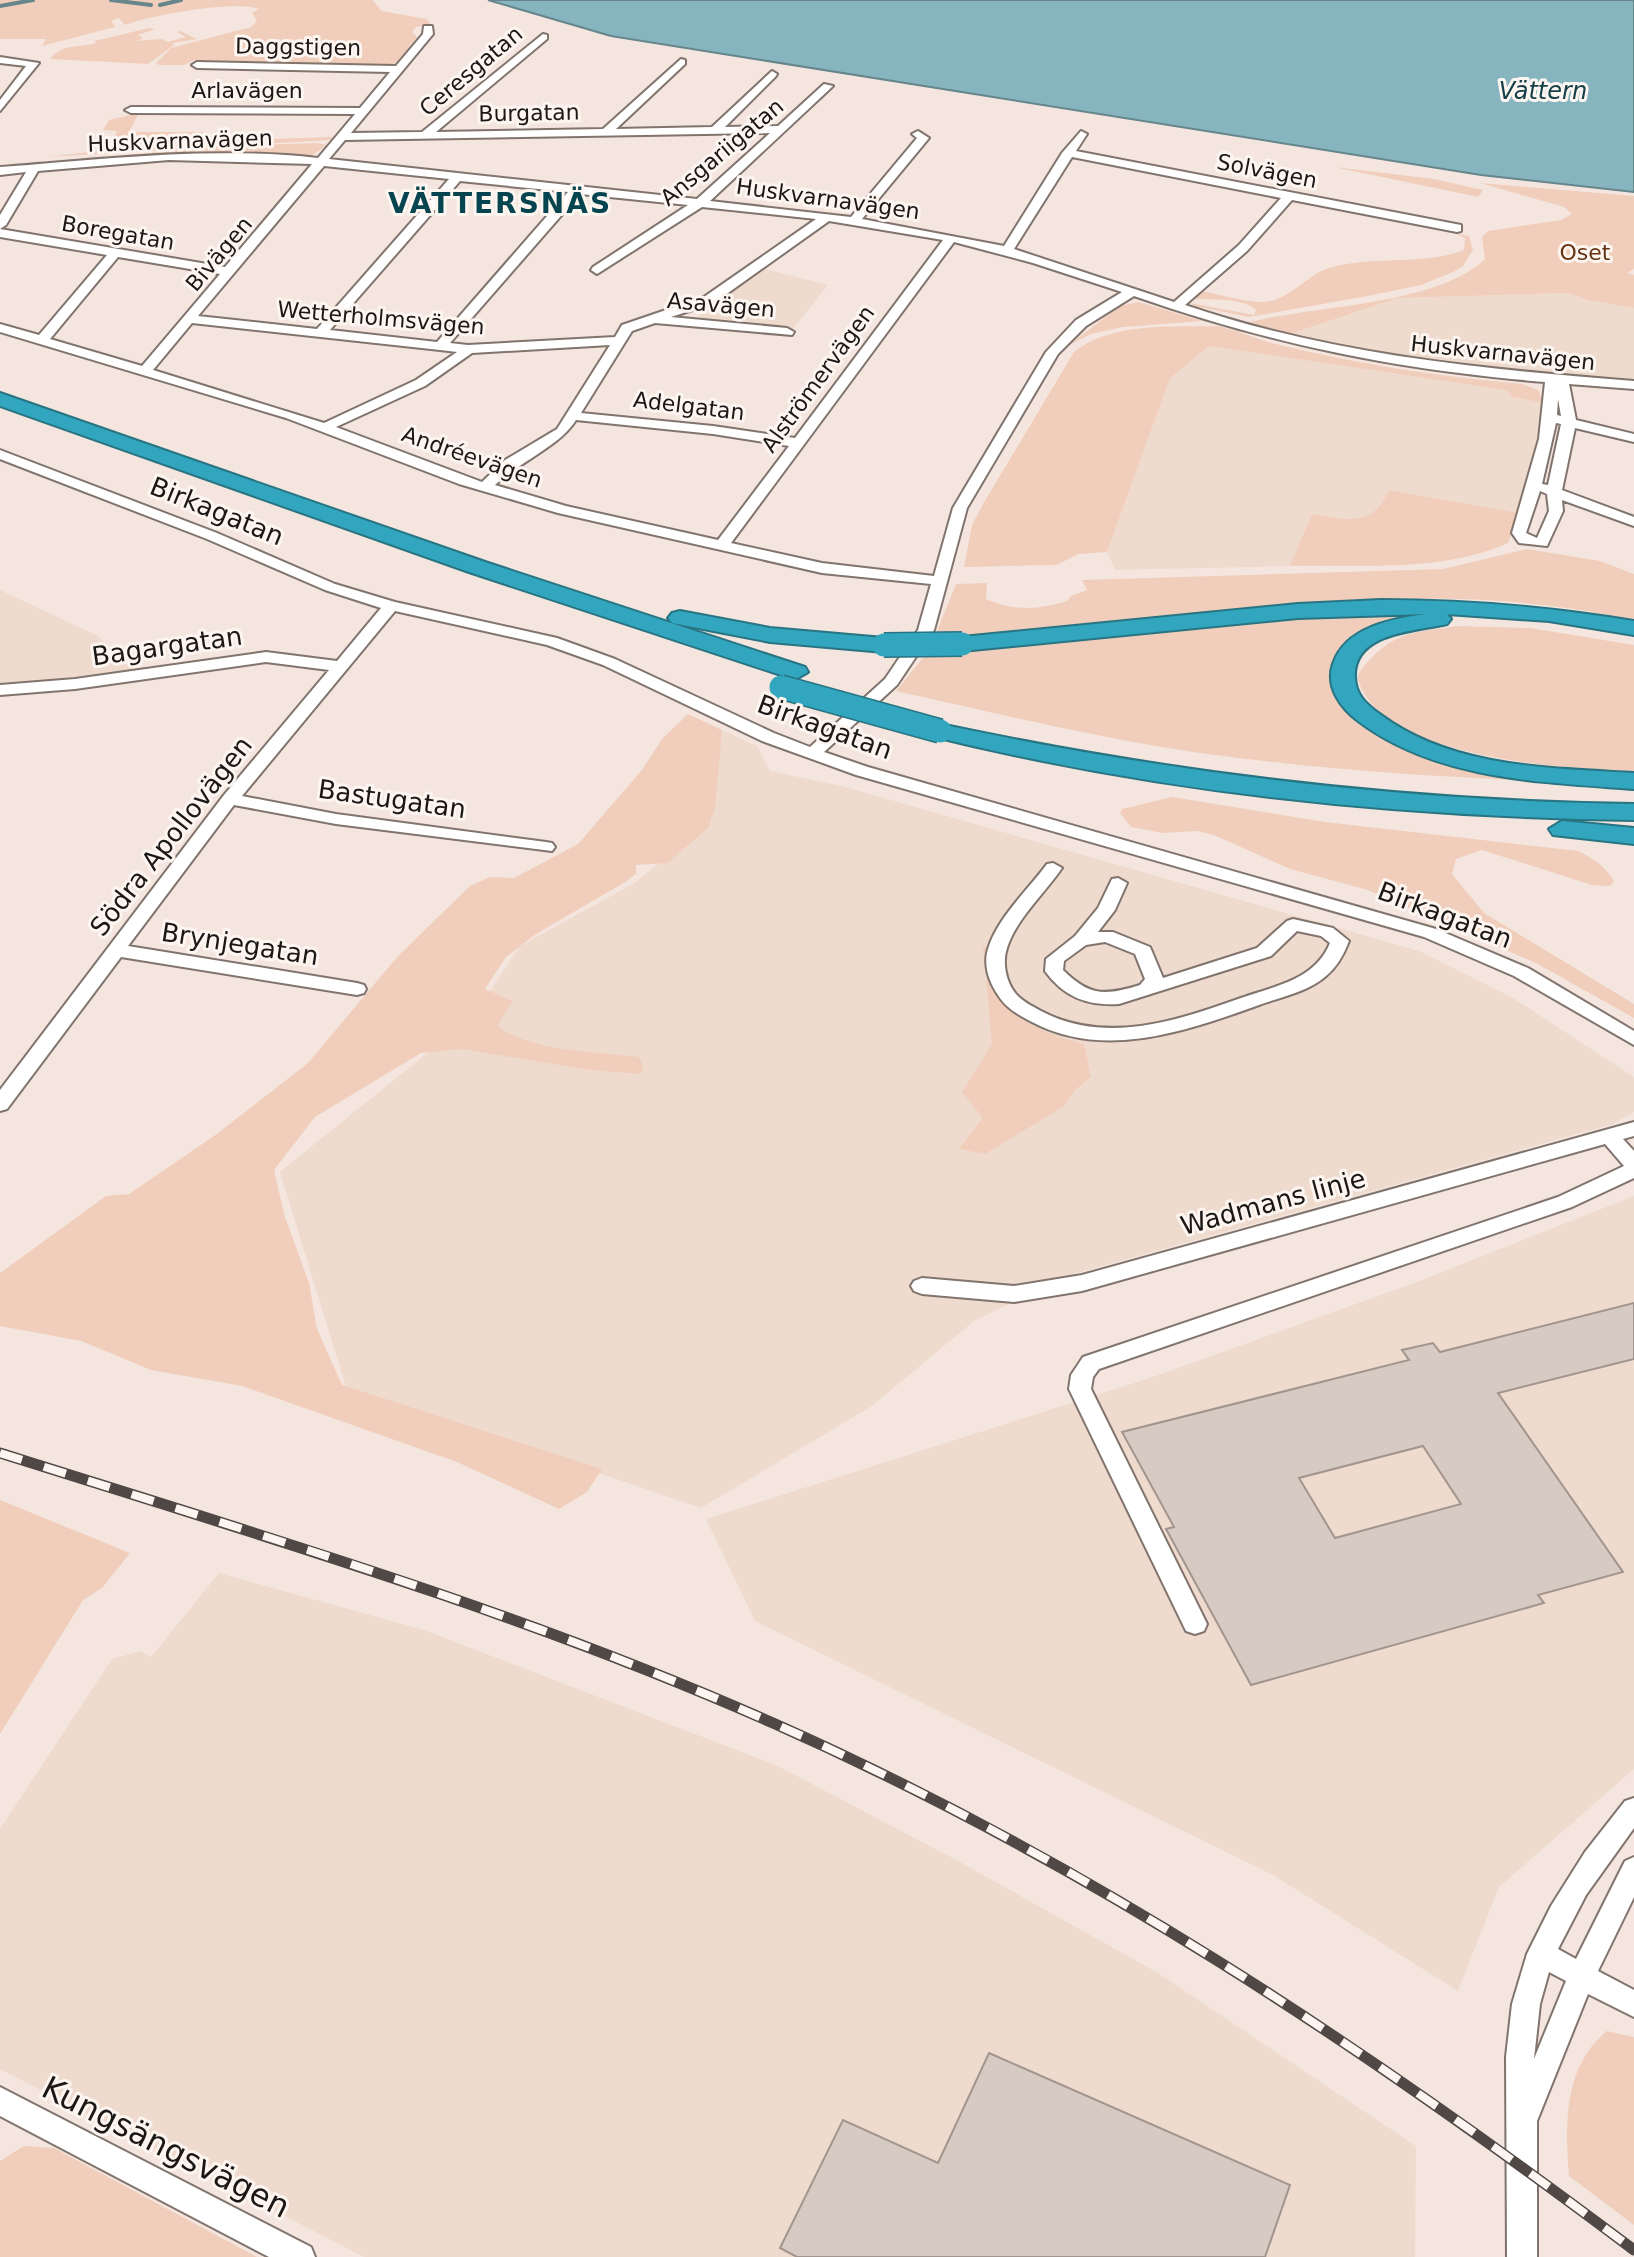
<svg xmlns="http://www.w3.org/2000/svg" width="1634" height="2257" viewBox="0 0 1634 2257" font-family="'DejaVu Sans',sans-serif">
	<style>
		.built { fill: #efdace }
		.green { fill: #f0cebb }
		.water { fill: #86b5c0; stroke: #66868c; stroke-width: 2 }
		.lines { fill: none; stroke-linecap: round; stroke-linejoin: round }
		.stream { stroke: #66868c; stroke-width: 4 }
		.building { fill: #d7cac2; stroke: #a2958e; stroke-width: 2; fill-rule: evenodd }
		.minor-casing { stroke: #80746d; stroke-width: 4 }
		.highway-casing { stroke: #297482; stroke-width: 4 }
		.minor { fill: #fff; fill-rule: evenodd }
		.highway { fill: #31a6be; fill-rule: evenodd }
		.rail-casing { stroke: #4f4844; stroke-width: 11 }
		.rail { stroke: #fdf5f0; stroke-width: 8; stroke-dasharray: 23; stroke-linecap: butt }
		.highway-bridge-casing { stroke: #297482; stroke-width: 26; stroke-linecap: butt }
		.highway-bridge { stroke: #31a6be; stroke-width: 23 }
		.labels { text-anchor: middle; dominant-baseline: central; stroke-width: 6; stroke-linejoin: round; paint-order: stroke }
		.far-street-label { font-size: 22px; fill: #1b1714; stroke: #fdf5f0 }
		.far-park-label { font-size: 22px; fill: #643313; stroke: #fdf5f0 }
		.far-water-label { font-size: 24px; font-style: italic; fill: #154049; stroke: #fdf5f0 }
		.street-label { font-size: 26px; fill: #1b1714; stroke: #fdf5f0 }
		.far-district-label { font-size: 28px; font-weight: bold; letter-spacing: 2px; fill: #06444f; stroke: #fdf5f0 }
		.near-street-label { font-size: 32px; fill: #1b1714; stroke: #fdf5f0 }
	</style>
	<rect width="100%" height="100%" fill="#f4e6df"/>
	<g class="built">
		<polygon points="765,269 828,285 792,330 704,322 699,315"/>
		<polygon points="1569,293 1587,300 1634,308 1634,381 1517,373 1386,357 1287,335 1398,298"/>
		<polygon points="1209,346 1507,390 1512,397 1544,403 1541,431 1519,513 1389,490 1381,508 1360,520 1312,515 1290,566 1115,570 1107,552 1170,377"/>
		<polygon points="0,590 96,635 136,669 0,686"/>
		<polygon points="722,730 757,746 770,771 842,786 1419,951 1513,998 1634,1077 1634,1112 1613,1124 1066,1276 974,1321 872,1406 701,1508 346,1387 280,1172 473,1016 520,946 633,884 711,821"/>
		<polygon points="1634,1196 1634,1769 1499,1887 1458,1991 1273,1875 755,1621 706,1519 1150,1378 1417,1282"/>
		<polygon points="219,1573 424,1630 778,1766 960,1862 1158,1973 1416,2146 1415,2257 364,2257 0,2069 0,1829 112,1659 141,1651 151,1657"/>
	</g>
	<g class="green">
		<path d="M 0,0 L 373,0 L 381,11 L 427,19 L 430,24 L 416,27 L 412,32 L 417,37 L 398,62 L 383,67 L 195,60 L 184,65 L 159,65 L 156,63 L 171,48 L 251,27 L 257,21 L 252,13 L 259,9 C 236,0 151,15 125,25 L 119,18 L 111,21 L 115,27 L 42,46 L 46,39 L 0,39 Z"/>
		<path d="M 149,28 L 155,29 L 138,35 L 143,38 L 137,41 L 161,39 L 168,42 L 186,37 L 177,32 L 180,31 L 197,39 L 172,43 L 174,45 L 148,64 L 50,59 C 63,43 79,48 97,43 L 94,41 Z"/>
		<polygon points="139,113 129,132 203,132 200,141 334,137 329,140 46,157 107,150 117,131 103,130 109,120"/>
		<polygon points="316,143 327,145 311,156 195,152 45,162 228,146"/>
		<polygon points="1334,167 1434,179 1483,190 1478,197"/>
		<path d="M 1480,183 L 1634,196 L 1634,269 L 1627,273 L 1634,275 L 1634,308 L 1587,300 L 1569,293 L 1398,298 L 1287,335 L 1247,323 C 1312,305 1437,306 1485,259 L 1482,237 L 1488,231 L 1561,220 L 1572,214 L 1564,207 Z"/>
		<path d="M 1454,233 L 1469,236 L 1473,250 L 1463,266 L 1453,272 L 1421,285 L 1373,295 L 1249,317 L 1194,306 L 1190,303 L 1254,315 L 1256,310 C 1239,296 1213,301 1193,299 L 1202,291 C 1222,295 1244,302 1264,302 C 1289,301 1306,275 1329,268 C 1373,255 1422,266 1464,250 L 1465,238 Z"/>
		<polygon points="1139,302 1202,321 1123,327 1091,334 1069,345 1120,306"/>
		<path d="M 1217,326 C 1237,330 1256,339 1276,344 C 1357,364 1440,377 1523,384 L 1538,390 L 1544,403 L 1512,397 L 1506,390 L 1209,346 L 1170,378 L 1107,552 L 1079,554 L 1056,565 L 964,567 L 972,525 L 983,504 L 1074,352 C 1112,322 1171,327 1217,326 Z"/>
		<path d="M 1389,490 L 1519,513 L 1508,543 C 1442,573 1360,564 1290,566 L 1312,514 C 1348,519 1372,529 1389,490 Z"/>
		<path d="M 1527,549 L 1600,561 L 1634,574 L 1634,620 C 1396,567 1171,627 934,639 L 956,584 L 987,583 L 986,599 C 1014,611 1038,610 1067,601 L 1071,596 L 1087,590 L 1082,580 L 1443,569 Z"/>
		<path d="M 1396,610 C 1476,610 1555,617 1634,633 C 1622,638 1592,626 1576,624 C 1526,615 1380,602 1345,645 C 1333,661 1332,678 1342,695 C 1379,764 1517,774 1587,783 C 1455,778 1324,771 1193,752 C 1093,737 995,713 896,691 L 926,654 C 1084,645 1239,618 1396,610 Z"/>
		<path d="M 1458,626 L 1530,628 L 1634,645 L 1634,772 C 1567,769 1403,758 1366,696 C 1360,686 1354,678 1362,669 C 1392,631 1413,633 1458,626 Z"/>
		<path d="M 688,714 L 722,730 L 715,808 L 708,828 L 667,863 L 636,865 L 636,874 L 627,881 L 536,934 L 506,957 L 485,989 L 513,1001 L 497,1026 C 535,1053 594,1051 639,1057 L 643,1066 L 641,1074 L 590,1070 L 462,1049 L 421,1053 L 315,1117 L 274,1170 L 284,1214 L 309,1283 L 317,1329 L 342,1385 L 602,1469 L 587,1492 L 559,1509 L 457,1462 L 242,1386 L 151,1370 L 81,1341 L 0,1326 L 0,1273 L 106,1196 L 129,1194 L 214,1136 L 308,1063 L 398,956 L 470,886 L 490,877 L 514,878 L 578,844 L 642,770 L 662,739 Z"/>
		<path d="M 1172,797 L 1325,822 L 1578,851 C 1592,857 1606,867 1614,881 L 1610,886 L 1592,885 L 1482,850 L 1456,859 L 1452,874 L 1484,913 L 1634,1004 L 1634,1018 L 1536,963 L 1368,890 L 1290,869 L 1214,835 L 1197,831 L 1163,833 L 1131,827 L 1120,813 L 1122,809 Z"/>
		<path d="M 983,943 C 990,954 988,967 992,979 C 1006,1020 1045,1034 1084,1044 L 1091,1077 L 1076,1089 L 1064,1106 L 985,1154 L 959,1149 L 983,1118 L 962,1092 L 992,1044 Z"/>
		<polygon points="0,1500 130,1553 102,1588 83,1600 0,1734"/>
		<path d="M 1607,2031 L 1634,2037 L 1634,2225 L 1569,2176 C 1565,2124 1563,2067 1607,2031 Z"/>
		<polygon points="24,2146 54,2148 257,2257 0,2257 0,2161"/>
	</g>
	<polygon class="water" points="488,0 1634,0 1634,192 1481,175 611,36"/>
	<g class="lines">
		<g class="stream">
			<polyline points="111,0 151,5"/>
			<polyline points="160,5 181,0"/>
			<polyline points="0,6 33,0"/>
		</g>
	</g>
	<g class="building">
		<path d="M 1634,1303 L 1634,1359 L 1498,1393 L 1623,1572 L 1538,1595 L 1544,1603 L 1251,1685 L 1166,1529 L 1174,1527 L 1122,1432 L 1409,1360 L 1402,1350 L 1433,1343 L 1440,1352 ZM 1423,1446 L 1461,1504 L 1335,1538 L 1299,1478 Z"/>
		<polygon points="989,2053 1290,2185 1265,2257 797,2257 780,2248 843,2120 938,2163"/>
	</g>
	<g class="lines">
		<g class="minor-casing">
			<g id="minor">
				<path d="M 424,26 L 432,26 L 433,34 L 351,133 L 422,132 L 543,34 L 547,35 L 547,39 L 436,132 L 603,129 L 681,59 L 685,60 L 685,64 L 616,129 L 712,127 L 772,71 L 777,74 L 776,76 L 725,127 L 778,126 L 824,84 L 833,86 L 710,201 L 851,217 L 917,138 L 912,134 L 918,131 L 929,138 L 862,219 L 1004,246 L 1062,153 L 1081,131 L 1087,134 L 1076,151 L 1461,225 L 1461,231 L 1457,232 L 1292,200 L 1247,251 L 1185,305 C 1332,355 1481,369 1634,381 L 1634,389 L 1569,384 L 1576,420 L 1634,434 L 1634,442 L 1575,428 L 1562,490 L 1634,517 L 1634,526 L 1562,500 L 1563,511 L 1547,546 L 1519,543 L 1512,533 L 1539,439 L 1545,382 C 1397,370 1275,345 1134,296 L 1086,326 L 1058,354 L 967,508 L 934,630 L 897,685 L 824,752 L 868,767 L 1436,929 L 1528,968 L 1634,1031 L 1634,1045 L 1514,976 L 1424,937 L 856,775 L 762,741 L 603,665 L 547,645 L 395,611 L 242,796 L 336,814 L 546,842 L 552,843 L 555,847 L 552,851 L 336,824 L 234,805 L 128,946 L 357,983 L 364,985 L 366,989 L 364,993 L 357,995 L 121,957 L 7,1109 L 0,1111 L 0,1090 L 224,795 L 329,670 L 266,662 L 75,689 L 0,695 L 0,685 L 75,679 L 266,652 L 337,661 L 381,608 L 325,590 L 207,539 L 0,459 L 0,450 L 217,533 L 335,584 L 395,602 L 557,638 L 615,659 L 774,733 L 810,747 L 885,679 L 918,630 L 931,584 L 822,573 L 558,513 L 459,484 L 286,418 L 0,332 L 0,324 L 39,335 L 107,255 L 0,237 L 0,229 L 225,267 L 312,164 L 169,160 L 38,171 L 6,225 L 0,229 L 0,215 L 26,172 L 0,175 L 0,167 C 106,159 212,146 318,158 L 355,114 L 131,113 L 125,110 L 131,107 L 360,108 L 390,72 L 197,68 L 192,65 L 197,62 L 396,66 L 423,34 ZM 770,133 L 697,199 L 329,159 L 345,140 ZM 1072,157 L 1281,198 L 1239,245 L 1174,302 L 1014,249 ZM 324,166 L 449,179 L 317,329 L 198,316 ZM 460,181 L 568,192 L 437,342 L 330,330 ZM 580,194 L 688,205 L 593,267 L 591,270 L 597,274 L 702,207 L 816,219 L 704,297 L 622,325 L 615,337 L 468,345 L 450,343 ZM 829,221 L 943,240 L 795,438 L 713,426 L 581,413 L 632,331 L 655,323 L 792,335 L 794,332 L 787,328 L 671,317 L 714,303 ZM 954,242 L 1033,263 L 1122,292 L 1076,320 L 1046,352 L 953,508 L 934,576 L 822,563 L 731,543 ZM 118,257 L 220,274 L 142,366 L 50,339 ZM 192,323 L 440,350 L 457,352 L 416,380 L 324,423 L 153,370 ZM 610,345 L 557,429 L 505,460 L 482,482 L 336,427 L 425,386 L 472,353 ZM 1558,399 L 1561,416 L 1557,415 ZM 576,420 L 713,434 L 789,446 L 718,540 L 566,506 L 495,485 C 519,462 560,446 576,420 ZM 1556,423 L 1561,424 L 1548,485 L 1542,484 ZM 1540,491 L 1547,494 L 1549,511 L 1537,538 L 1526,533 Z"/>
				<polygon points="0,57 39,63 0,111 0,100 26,66 0,63"/>
				<path d="M 1053,863 L 1062,868 C 1045,893 1016,919 1007,948 C 1002,963 1006,982 1016,994 C 1023,1002 1032,1006 1041,1011 C 1105,1045 1177,1021 1241,998 C 1275,986 1315,980 1330,943 L 1321,936 L 1297,931 L 1271,956 L 1119,1004 C 1087,1006 1064,997 1045,971 L 1046,959 L 1075,936 L 1098,908 L 1112,879 L 1118,878 L 1127,883 L 1115,910 L 1098,932 L 1113,932 L 1150,947 L 1163,978 L 1257,948 L 1287,921 L 1293,919 L 1333,928 L 1349,941 C 1344,954 1337,967 1326,976 C 1308,992 1281,997 1259,1005 C 1187,1031 1103,1061 1030,1021 C 1017,1014 1006,1008 998,995 C 989,982 983,965 988,949 C 997,918 1028,890 1047,864 ZM 1105,942 L 1135,954 L 1145,979 L 1140,985 C 1105,996 1089,996 1063,970 L 1064,961 L 1086,945 Z"/>
				<polygon points="1634,1122 1634,1136 1623,1139 1634,1151 1634,1178 1572,1207 1099,1369 1093,1377 1091,1389 1207,1624 1204,1631 1195,1634 1186,1631 1069,1389 1071,1375 1083,1357 1558,1197 1624,1166 1605,1144 1082,1291 1014,1302 922,1294 914,1291 911,1286 914,1281 922,1278 1014,1286 1082,1275"/>
				<path d="M 1634,1798 L 1634,1828 L 1586,1895 L 1558,1949 L 1576,1959 L 1625,1861 L 1634,1857 L 1634,1897 L 1598,1971 L 1634,1990 L 1634,2017 L 1588,1994 L 1537,2121 L 1537,2257 L 1507,2257 L 1506,2057 L 1512,2004 L 1527,1954 L 1551,1906 L 1585,1852 L 1625,1801 ZM 1549,1972 L 1566,1981 L 1534,2059 L 1540,2004 Z"/>
				<polygon points="0,2087 311,2247 315,2257 269,2257 0,2116"/>
			</g>
		</g>
		<g class="highway-casing">
			<g id="highway">
				<polygon points="0,393 485,562 805,667 808,672 796,679 787,677 469,572 0,406"/>
				<path d="M 1381,600 C 1467,600 1549,607 1634,621 L 1634,635 L 1549,621 L 1447,614 L 1451,619 L 1447,624 C 1417,631 1354,632 1355,676 C 1355,695 1367,705 1381,715 C 1452,768 1550,768 1634,773 L 1634,789 C 1541,782 1436,780 1358,721 C 1341,708 1325,687 1333,664 C 1345,627 1392,619 1425,614 L 1298,618 L 962,651 L 950,644 L 962,637 L 1298,604 Z"/>
				<polygon points="680,611 770,628 884,638 896,645 884,652 770,642 672,623 668,618 672,613"/>
				<path d="M 940,724 C 1170,773 1399,801 1634,804 L 1634,820 C 1398,817 1161,793 931,736 L 928,731 Z"/>
				<polygon points="1562,821 1634,828 1634,844 1553,835 1549,829"/>
			</g>
		</g>
		<use href="#minor" class="minor"/>
		<use href="#highway" class="highway"/>
		<g class="rail-casing">
			<path id="rail" d="M 0,1453 C 260,1535 523,1612 773,1723 C 1087,1862 1360,2044 1634,2250"/>
		</g>
		<use href="#rail" class="rail"/>
		<g class="highway-bridge-casing">
			<g id="highway-bridge">
				<polyline points="884,645 962,644"/>
				<polyline points="781,687 940,731"/>
			</g>
		</g>
		<use href="#highway-bridge" class="highway-bridge"/>
	</g>
	<g class="labels">
		<g class="far-street-label">
			<text transform="translate(298 47) rotate(1)">Daggstigen</text>
			<text transform="translate(471 71) rotate(-40)">Ceresgatan</text>
			<text x="247" y="90">Arlavägen</text>
			<text transform="translate(529 113) rotate(-1)">Burgatan</text>
			<text transform="translate(180 141) rotate(-2)">Huskvarnavägen</text>
			<text transform="translate(722 152) rotate(-40)">Ansgariigatan</text>
			<text transform="translate(1267 171) rotate(11)">Solvägen</text>
			<text transform="translate(828 199) rotate(8)">Huskvarnavägen</text>
			<text transform="translate(118 233) rotate(10)">Boregatan</text>
			<text transform="translate(219 254) rotate(-50)">Bivägen</text>
			<text transform="translate(721 305) rotate(5)">Asavägen</text>
			<text transform="translate(381 318) rotate(5)">Wetterholmsvägen</text>
			<text transform="translate(1503 353) rotate(6)">Huskvarnavägen</text>
			<text transform="translate(818 379) rotate(-54)">Alströmervägen</text>
			<text transform="translate(689 406) rotate(7)">Adelgatan</text>
			<text transform="translate(472 457) rotate(19)">Andréevägen</text>
		</g>
		<g class="far-park-label">
			<text x="1585" y="252">Oset</text>
		</g>
		<g class="far-water-label">
			<text x="1543" y="91">Vättern</text>
		</g>
		<g class="street-label">
			<text transform="translate(217 511) rotate(22)">Birkagatan</text>
			<text transform="translate(167 646) rotate(-8)">Bagargatan</text>
			<text transform="translate(825 727) rotate(20)">Birkagatan</text>
			<text transform="translate(392 799) rotate(8)">Bastugatan</text>
			<text transform="translate(171 836) rotate(-52)">Södra Apollovägen</text>
			<text transform="translate(1445 915) rotate(21)">Birkagatan</text>
			<text transform="translate(240 944) rotate(9)">Brynjegatan</text>
			<text transform="translate(1273 1202) rotate(-15)">Wadmans linje</text>
		</g>
		<g class="far-district-label">
			<text x="500" y="203">VÄTTERSNÄS</text>
		</g>
		<g class="near-street-label">
			<text transform="translate(166 2147) rotate(27)">Kungsängsvägen</text>
		</g>
	</g>
</svg>
